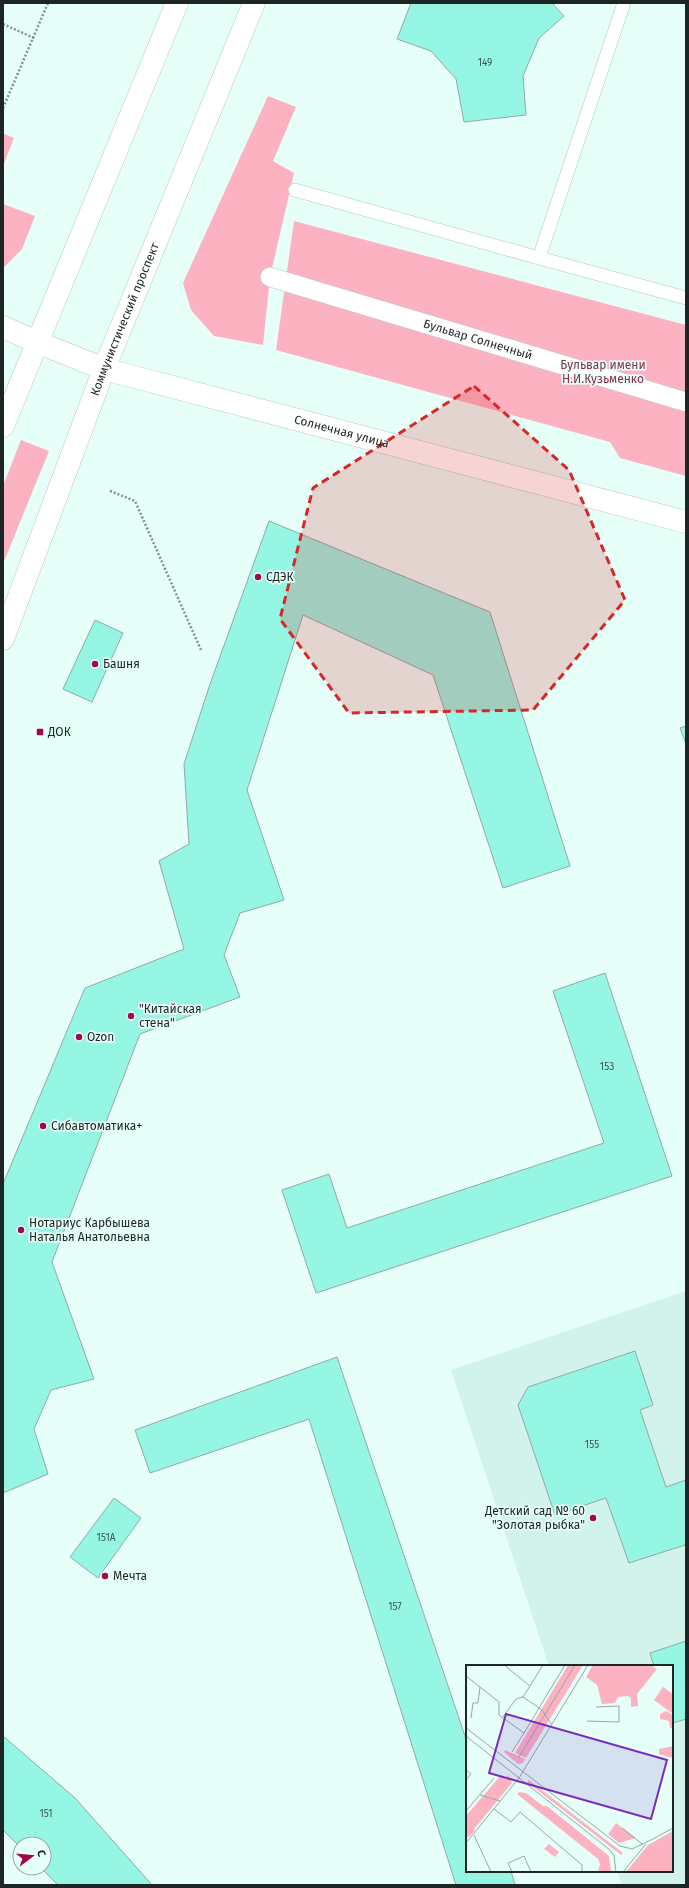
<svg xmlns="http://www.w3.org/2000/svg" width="689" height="1888" viewBox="0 0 689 1888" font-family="'Fira Sans',sans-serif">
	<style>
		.built { fill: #d1f3ec }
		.green { fill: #fdb2c2 }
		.building { fill: #95f6e4; stroke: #93a9a4 }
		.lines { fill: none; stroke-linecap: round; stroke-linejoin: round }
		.service-casing { stroke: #b1c8c3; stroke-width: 14 }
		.pedestrian-casing { stroke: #b1c8c3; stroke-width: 20 }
		.minor-casing { stroke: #b1c8c3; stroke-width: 23 }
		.secondary-casing { stroke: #b1c8c3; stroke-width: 23 }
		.primary-casing { stroke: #b1c8c3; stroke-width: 23 }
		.path { stroke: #82938f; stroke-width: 2.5; stroke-dasharray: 2 2; stroke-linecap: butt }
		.service { stroke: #fff; stroke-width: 13 }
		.pedestrian { stroke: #fff; stroke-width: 19 }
		.minor { stroke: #fff; stroke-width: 22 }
		.secondary { stroke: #fff; stroke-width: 22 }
		.primary { stroke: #fff; stroke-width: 22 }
		.marked { fill: #d62828; fill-opacity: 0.2; stroke: #d62828; stroke-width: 3; stroke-dasharray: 8 5; stroke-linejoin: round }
		.poi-dot { fill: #a1094b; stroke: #e6fff9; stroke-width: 1.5 }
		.labels { text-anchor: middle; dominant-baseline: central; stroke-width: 3.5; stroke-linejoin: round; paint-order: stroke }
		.number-label { font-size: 10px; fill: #3b5a54 }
		.street-label { font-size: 12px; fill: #1d2624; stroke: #e6fff9 }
		.park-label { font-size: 12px; fill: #8b304c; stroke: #e6fff9 }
		.poi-label { font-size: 12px; fill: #1d2624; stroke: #e6fff9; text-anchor: start }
		.inset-road { fill: none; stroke: #96a8a4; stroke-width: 1 }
		.view { fill: #7b2cbf; fill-opacity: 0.15; stroke: #7b2cbf; stroke-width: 2 }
		.inset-edge { fill: none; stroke: #1d2624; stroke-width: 2 }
	</style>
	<rect width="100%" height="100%" fill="#e6fff9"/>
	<polygon class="built" points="686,1291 686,1885 622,1885 617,1871 672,1871 672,1666 549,1666 451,1370"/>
	<g class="green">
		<polygon points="268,96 296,107 273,161 294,173 270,277 263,345 214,336 191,310 183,283"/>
		<polygon points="3,133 14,138 3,166"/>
		<polygon points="3,204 35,216 22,249 3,268"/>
		<polygon points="294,221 686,325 686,476 620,458 610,442 276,350"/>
		<polygon points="21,440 49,451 3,564 3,486"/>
	</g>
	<g class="building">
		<polygon points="411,3 552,3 564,16 539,38 523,76 526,115 464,122 456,79 431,51 397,39"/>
		<polygon points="269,521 490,612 570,866 503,888 433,675 303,615 247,790 284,900 240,913 224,955 240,997 140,1034 52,1262 94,1379 51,1390 34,1429 48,1474 3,1493 3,1184 85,988 184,949 159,861 189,844 184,764 209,687"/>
		<polygon points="95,620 123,633 92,702 63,689"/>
		<polygon points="686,726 686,744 680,728"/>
		<polygon points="605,973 672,1176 316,1293 282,1190 329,1174 347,1228 604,1143 553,991"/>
		<polygon points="635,1351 653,1405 640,1410 666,1487 686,1480 686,1549 685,1545 629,1563 606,1498 555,1515 518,1405 528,1387"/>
		<polygon points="337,1357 467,1742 467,1871 511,1871 515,1885 456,1885 309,1419 150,1473 135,1430"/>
		<polygon points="114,1498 141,1518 98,1578 70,1557"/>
		<polygon points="686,1641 686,1719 673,1723 672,1666 654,1666 650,1653"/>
		<polygon points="3,1736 75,1798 152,1885 58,1885 41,1868 44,1868 44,1844 20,1844 20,1847 3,1830"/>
	</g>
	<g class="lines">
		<g class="service-casing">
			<g id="service">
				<polyline points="624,3 539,258 686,298"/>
				<polyline points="295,190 539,258"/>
			</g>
		</g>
		<g class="pedestrian-casing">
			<g id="pedestrian">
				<path id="s1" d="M 270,277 L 686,402"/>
			</g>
		</g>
		<g class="minor-casing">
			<polyline id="minor" points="3,327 37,342"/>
		</g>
		<g class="secondary-casing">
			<g id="secondary">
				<path id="s2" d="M 37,342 L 104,369 L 686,522"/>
			</g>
		</g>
		<g class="primary-casing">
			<g id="primary">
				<polyline points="3,426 177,3"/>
				<path id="s3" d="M 3,639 L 104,369 L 254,3"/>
			</g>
		</g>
		<g class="path">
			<polyline points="3,24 34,38"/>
			<polyline points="3,108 48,3"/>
			<polyline points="110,491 135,501 201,650"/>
		</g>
		<use href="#service" class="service"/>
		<use href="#pedestrian" class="pedestrian"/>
		<use href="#minor" class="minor"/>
		<use href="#secondary" class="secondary"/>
		<use href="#primary" class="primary"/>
	</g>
	<path class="marked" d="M 474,386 L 569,470 L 625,600 L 533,710 L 349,713 L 280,619 L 313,488 Z"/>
	<g class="poi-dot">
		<circle cx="258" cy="577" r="4"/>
		<circle cx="95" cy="664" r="4"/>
		<rect x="36" y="728" width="8" height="8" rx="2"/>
		<circle cx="131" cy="1016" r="4"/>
		<circle cx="79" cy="1037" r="4"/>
		<circle cx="43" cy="1126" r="4"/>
		<circle cx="21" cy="1230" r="4"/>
		<circle cx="593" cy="1518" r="4"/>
		<circle cx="105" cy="1576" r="4"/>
	</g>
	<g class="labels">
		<g class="number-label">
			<text x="485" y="63">149</text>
			<text x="607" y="1067">153</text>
			<text x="592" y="1445">155</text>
			<text x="106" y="1538">151А</text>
			<text x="395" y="1607">157</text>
			<text x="46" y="1814">151</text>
		</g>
		<g class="street-label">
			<text stroke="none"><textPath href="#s3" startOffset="342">Коммунистический проспект</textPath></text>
			<text stroke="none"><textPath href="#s1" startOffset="217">Бульвар Солнечный</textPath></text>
			<text stroke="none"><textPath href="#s2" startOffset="318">Солнечная улица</textPath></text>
		</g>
		<g class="park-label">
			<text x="603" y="365">Бульвар имени<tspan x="603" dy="14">Н.И.Кузьменко</tspan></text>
		</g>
		<g class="poi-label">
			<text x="266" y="577">СДЭК</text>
			<text x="103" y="664">Башня</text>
			<text x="48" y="732">ДОК</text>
			<text x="139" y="1009">"Китайская<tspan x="139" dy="14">стена"</tspan></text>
			<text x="87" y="1037">Ozon</text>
			<text x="51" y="1126">Сибавтоматика+</text>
			<text x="29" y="1223">Нотариус Карбышева<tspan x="29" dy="14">Наталья Анатольевна</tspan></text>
			<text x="585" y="1511" text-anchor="end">Детский сад № 60<tspan x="585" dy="14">"Золотая рыбка"</tspan></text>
			<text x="113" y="1576">Мечта</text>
		</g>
	</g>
	<g transform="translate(466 1665)">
		<rect width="207" height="207" fill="#e6fff9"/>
		<path d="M 102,0 L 117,0 L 60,93 L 49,88 ZM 127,0 L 185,0 L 191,4 L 171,29 L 172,41 L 165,42 L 165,33 L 162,31 L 152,32 L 149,38 L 136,39 L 131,20 L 120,12 ZM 197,22 L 207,29 L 207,49 L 188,35 ZM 200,46 L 207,50 L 207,63 L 204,63 L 203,56 L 194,54 L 194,49 ZM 207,81 L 207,93 L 193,89 L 193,84 ZM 39,85 L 59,94 L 57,98 L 52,99 L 38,87 ZM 35,110 L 40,114 L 42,110 L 46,118 L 8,164 L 9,165 L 3,172 L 0,171 L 0,151 ZM 63,115 L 157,188 L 155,190 L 61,117 ZM 53,127 L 60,128 L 77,141 L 81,141 L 143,191 L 145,207 L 132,207 L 134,199 L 132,194 L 51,129 ZM 150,158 L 170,173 L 153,178 L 142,169 ZM 207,166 L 207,207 L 160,207 L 182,180 ZM 83,179 L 93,187 L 89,192 L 78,184 Z" fill="#fdb2c2"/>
		<path class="inset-road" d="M 38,0 L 64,21 L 57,32 L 76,45 L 86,60M 0,11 L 33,37 L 33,50 L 58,68 L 99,0M 64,21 L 77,0M 5,53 L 7,38 L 12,38 L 14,22M 36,53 L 50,34 L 57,32M 121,56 L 153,57 L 153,41 L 130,42M 0,63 L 154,181 L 166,184 L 185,175M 0,71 L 144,185 L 148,191 L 150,207M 46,87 L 58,68M 53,92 L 109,0M 0,105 L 5,109 L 0,115M 53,113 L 122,0M 14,130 L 34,136M 28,144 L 45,157 L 54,147 L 116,200 L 116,207M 0,146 L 28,113M 156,163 L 176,179M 8,170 L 25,207M 185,175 L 207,163M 0,178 L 53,113M 46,207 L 42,198 L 58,191 L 65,207M 157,207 L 180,179"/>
		<path class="view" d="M 40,49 L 201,95 L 185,154 L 23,108 Z"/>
		<rect width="207" height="207" class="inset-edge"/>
	</g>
	<rect width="689" height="1888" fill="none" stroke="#1d2624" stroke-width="8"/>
	<g transform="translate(32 1856) rotate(74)"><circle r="19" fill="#e6fff9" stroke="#96a8a4"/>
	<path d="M0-3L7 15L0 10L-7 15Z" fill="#a1094b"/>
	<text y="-6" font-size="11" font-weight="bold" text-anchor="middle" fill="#1d2624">С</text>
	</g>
</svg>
